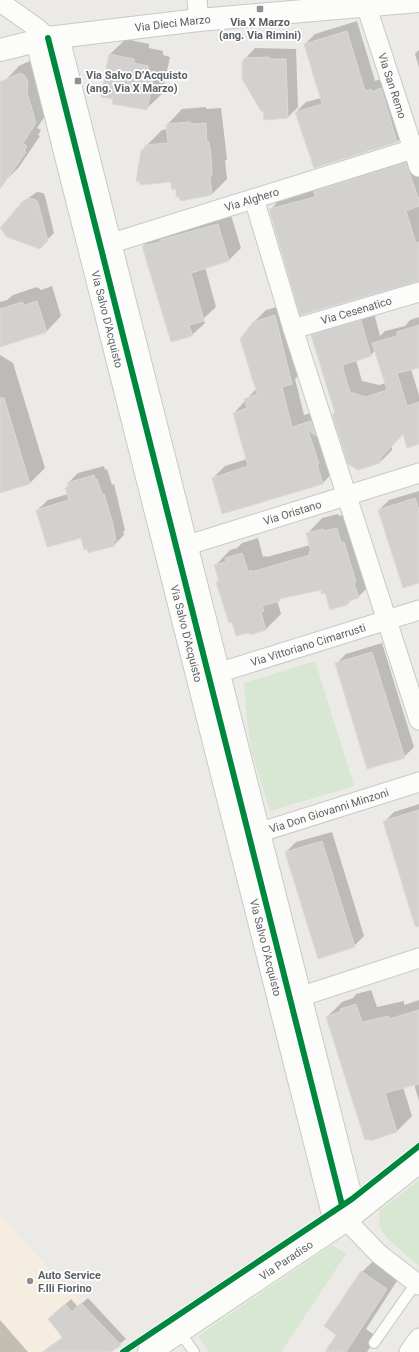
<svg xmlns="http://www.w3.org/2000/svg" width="419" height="1352" viewBox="0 0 419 1352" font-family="Roboto,sans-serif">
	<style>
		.commercial { fill: #f5eddf }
		.green { fill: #d7e7d2 }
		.shadow { fill: #0003; fill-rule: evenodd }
		.building { fill: #d3d1cf; stroke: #dcd9d6 }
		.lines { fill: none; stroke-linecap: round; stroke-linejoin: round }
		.service-casing { stroke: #c8c9c8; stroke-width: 12 }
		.minor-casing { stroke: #c8c9c8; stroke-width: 21 }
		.tertiary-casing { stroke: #c8c9c8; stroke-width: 24 }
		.secondary-casing { stroke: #c8c9c8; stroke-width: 24 }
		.service { stroke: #fcfcfb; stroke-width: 10 }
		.minor { stroke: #fcfcfb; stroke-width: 19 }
		.tertiary { stroke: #fcfcfb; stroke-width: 22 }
		.secondary { stroke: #fcfcfb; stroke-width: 22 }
		.cycleway-casing { stroke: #fff; stroke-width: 8 }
		.cycleway { stroke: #00873e; stroke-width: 6 }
		.poi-dot { fill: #8e9192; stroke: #fff; stroke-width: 1.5 }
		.labels { text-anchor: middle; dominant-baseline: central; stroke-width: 3.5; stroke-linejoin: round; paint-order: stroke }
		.poi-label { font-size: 11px; font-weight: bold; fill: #5c6164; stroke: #fff; text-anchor: start }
		.street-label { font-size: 11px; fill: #5c6164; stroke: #fff }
	</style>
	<rect width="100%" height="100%" fill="#eceae6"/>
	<polygon class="commercial" points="0,1216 121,1345 111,1352 0,1352"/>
	<g class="green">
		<polygon points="315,661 354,786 270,811 251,750 247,720 244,683"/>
		<polygon points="419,1180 419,1266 390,1241 380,1228 379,1211"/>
		<polygon points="332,1245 346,1254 281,1352 209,1352 198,1336"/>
	</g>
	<g class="shadow">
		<polygon points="357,21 375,81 381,79 407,131 397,142 296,112 306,102 321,98 305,44 315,34"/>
		<polygon points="126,39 149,44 149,48 163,51 163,55 170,57 162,94 146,109 114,98 110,54"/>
		<polygon points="255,48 296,49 298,107 288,117 264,110 243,61"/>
		<polygon points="419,50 419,67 415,54"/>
		<polygon points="36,58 51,107 37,128 41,130 38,135 40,136 19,167 4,182 0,180 0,86 19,66"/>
		<polygon points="206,107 206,109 221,108 227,159 225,161 227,179 212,194 177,188 172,181 142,150 162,130 167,129 167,125 182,109"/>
		<polygon points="419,153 419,280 270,210 282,197"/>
		<polygon points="37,192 43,193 45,196 54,233 39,248 24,201"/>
		<polygon points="230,212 241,248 229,260 205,267 216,307 203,319 205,323 192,335 143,246 155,234"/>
		<polygon points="52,286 61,316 46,332 0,346 0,302 7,300 13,295 37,287 41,290"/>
		<polygon points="287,304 303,371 295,379 304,415 323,409 335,470 323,483 223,513 213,478 225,466 247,459 234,413 256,389 253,323 266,310"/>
		<path d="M 373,309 L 380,336 L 385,331 L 405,326 L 410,320 L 419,317 L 419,367 L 411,369 L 419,395 L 419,443 L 404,433 L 392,446 L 392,450 L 380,462 L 333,414 L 335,412 L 312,336 L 324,324 ZM 375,350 L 386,383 L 379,385 L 362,381 L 356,360 L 371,355 Z"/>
		<polygon points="0,355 13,363 45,468 30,483 0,492"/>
		<polygon points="104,466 105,470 107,469 112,485 114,484 125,530 123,532 124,535 114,545 82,536 37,510 48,500 68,494 66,488 69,485 68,483 78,473"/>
		<polygon points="419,491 419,581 379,510 389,500"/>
		<polygon points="352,513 374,582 358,597 352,599 347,604 331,609 325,592 321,589 281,598 277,600 281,614 266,629 232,620 217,582 219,581 215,566 230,550 237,548 242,543 258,538 263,557 266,556 267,557 310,545 307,534 322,518 338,514 339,516"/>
		<polygon points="382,643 414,747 404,757 336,664 346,654"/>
		<polygon points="419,804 419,926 417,927 384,822 394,812"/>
		<polygon points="332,832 364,936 354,946 286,852 296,842"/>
		<polygon points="371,990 377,1007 404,1001 404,1005 419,1000 419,1101 414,1084 403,1087 412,1116 397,1131 327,1017 342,1002 353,998 356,994"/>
		<polygon points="377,1257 402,1273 366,1329 377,1337 367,1352 326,1352 337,1335 362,1272"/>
		<polygon points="88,1298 126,1339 109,1352 42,1352 63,1337 55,1314 71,1299 78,1307"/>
		<polygon points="0,1320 28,1352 0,1352"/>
	</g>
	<g class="building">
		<polygon points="347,31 365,91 371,89 372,92 381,88 397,142 314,168 295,112 322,104 304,44"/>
		<polygon points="109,54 134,59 134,63 148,66 148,70 155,72 147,110 112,104 113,99 101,97"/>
		<polygon points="269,57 269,59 286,59 288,118 264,120 263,111 261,111 242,79 242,61 244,61 244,58"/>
		<polygon points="20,73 25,76 28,82 27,92 36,123 23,143 27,146 24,151 26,152 0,189 0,82"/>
		<polygon points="190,122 191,124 206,123 207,142 209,142 211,155 212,175 210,176 212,195 180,201 179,197 176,197 176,189 172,190 171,182 140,185 139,181 136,182 141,150 146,149 145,145 168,143 166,124"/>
		<polygon points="406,163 419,200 419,206 406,211 416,243 419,242 419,281 300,315 269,209 315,197 314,191"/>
		<polygon points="29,198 36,200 38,203 48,241 40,249 7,237 0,228 23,201"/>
		<polygon points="218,224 229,261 191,273 204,321 189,325 193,336 171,342 142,246 160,242 160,240"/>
		<polygon points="37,301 47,332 0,347 0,309 22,302 25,305"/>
		<polygon points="275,315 292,384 282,387 292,427 311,421 316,436 308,430 319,464 317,464 323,484 222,514 212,478 248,466 233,413 247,408 244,399 257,394 240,339 253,322"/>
		<polygon points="361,320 371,356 343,365 343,369 350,392 366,397 387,390 372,343 397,336 397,332 419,325 419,368 397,373 407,406 419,402 419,444 407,448 403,434 380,459 380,463 358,470 348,464 332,414 335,413 311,335"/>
		<polygon points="0,398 4,398 30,484 0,493"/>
		<polygon points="94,475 95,479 97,479 102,494 104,494 113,524 116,541 113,541 115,546 88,553 87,549 84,550 81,538 47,547 36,510 69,500 65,488 68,487 67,483"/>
		<polygon points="415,498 419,510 419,583 403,588 378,510"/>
		<polygon points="337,528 341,543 344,542 356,582 354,583 359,598 346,602 347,605 330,610 325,593 321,594 321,590 279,599 280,601 262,606 264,611 261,612 266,630 250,635 249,633 236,636 232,622 229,623 216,582 219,582 214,565 226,562 225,558 242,553 248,571 251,570 251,572 310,555 309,552 311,552 306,533 323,529 324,531"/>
		<polygon points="372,652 405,758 367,769 335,663"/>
		<polygon points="419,810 419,925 415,926 383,821"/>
		<polygon points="322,841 355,947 318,959 285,852"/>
		<polygon points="356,1004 362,1022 389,1016 389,1019 419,1010 419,1084 385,1093 397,1132 370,1141 369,1139 365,1140 326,1017 341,1011 340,1009"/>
		<polygon points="361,1271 387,1289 346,1352 325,1352 336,1335 324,1326"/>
		<polygon points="81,1303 121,1345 111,1352 43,1352 63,1338 48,1319 65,1304 72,1312"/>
	</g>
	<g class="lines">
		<g class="service-casing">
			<g id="service">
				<polyline points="180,1332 194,1352"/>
				<polyline points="374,1343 416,1283"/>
			</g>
		</g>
		<g class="minor-casing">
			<g id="minor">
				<polyline points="197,0 199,20"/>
				<polyline points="0,2 37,28 48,38"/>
				<path id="s1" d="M 366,5 L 419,167"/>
				<polyline points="254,199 293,329 419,720"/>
				<path id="s2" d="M 96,248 L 413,149"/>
				<path id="s3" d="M 293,329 L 419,292"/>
				<path id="s4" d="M 172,550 L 419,473"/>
				<path id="s5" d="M 205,677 L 419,610"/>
				<path id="s6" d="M 245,837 L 419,782"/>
				<polyline points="287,1001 419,958"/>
				<polyline points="346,1220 379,1254 419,1285"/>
				<polyline points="409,1352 419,1338"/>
			</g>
		</g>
		<g class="tertiary-casing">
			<g id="tertiary">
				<polyline points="58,37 355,1213"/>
				<path id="s7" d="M 37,41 L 336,1226"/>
				<path id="s8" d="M 149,1352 L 346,1220 L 419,1162"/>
			</g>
		</g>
		<g class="secondary-casing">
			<g id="secondary">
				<path id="s9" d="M 0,50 L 48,38 L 199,20 L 419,1"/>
			</g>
		</g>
		<use href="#service" class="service"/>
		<use href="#minor" class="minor"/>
		<use href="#tertiary" class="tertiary"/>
		<use href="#secondary" class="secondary"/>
		<g class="cycleway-casing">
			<g id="cycleway">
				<polyline points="48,38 342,1205"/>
				<polyline points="123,1352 352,1199 419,1146"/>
			</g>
		</g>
		<use href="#cycleway" class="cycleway"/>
	</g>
	<g class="poi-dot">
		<rect x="256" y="5" width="8" height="8" rx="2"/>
		<rect x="74" y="77" width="8" height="8" rx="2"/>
		<circle cx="30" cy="1281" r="4"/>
	</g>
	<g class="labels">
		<g class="poi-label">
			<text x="260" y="22" text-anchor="middle">Via X Marzo<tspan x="260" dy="13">(ang. Via Rimini)</tspan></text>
			<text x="86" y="75">Via Salvo D’Acquisto<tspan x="86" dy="13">(ang. Via X Marzo)</tspan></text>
			<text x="38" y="1275">Auto Service<tspan x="38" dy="13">F.lli Fiorino</tspan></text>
		</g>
		<g class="street-label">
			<text stroke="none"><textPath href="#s9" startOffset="175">Via Dieci Marzo</textPath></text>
			<text stroke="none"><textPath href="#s1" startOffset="85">Via San Remo</textPath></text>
			<text stroke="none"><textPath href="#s2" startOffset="163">Via Alghero</textPath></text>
			<text stroke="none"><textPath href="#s3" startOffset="66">Via Cesenatico</textPath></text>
			<text stroke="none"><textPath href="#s7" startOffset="287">Via Salvo D'Acquisto</textPath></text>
			<text stroke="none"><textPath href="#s4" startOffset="126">Via Oristano</textPath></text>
			<text stroke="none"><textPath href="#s7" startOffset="611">Via Salvo D'Acquisto</textPath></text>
			<text stroke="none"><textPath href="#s5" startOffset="108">Via Vittoriano Cimarrusti</textPath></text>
			<text stroke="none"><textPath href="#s6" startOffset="88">Via Don Giovanni Minzoni</textPath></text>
			<text stroke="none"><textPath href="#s7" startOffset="935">Via Salvo D'Acquisto</textPath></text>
			<text stroke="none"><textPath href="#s8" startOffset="165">Via Paradiso</textPath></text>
		</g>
	</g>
</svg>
